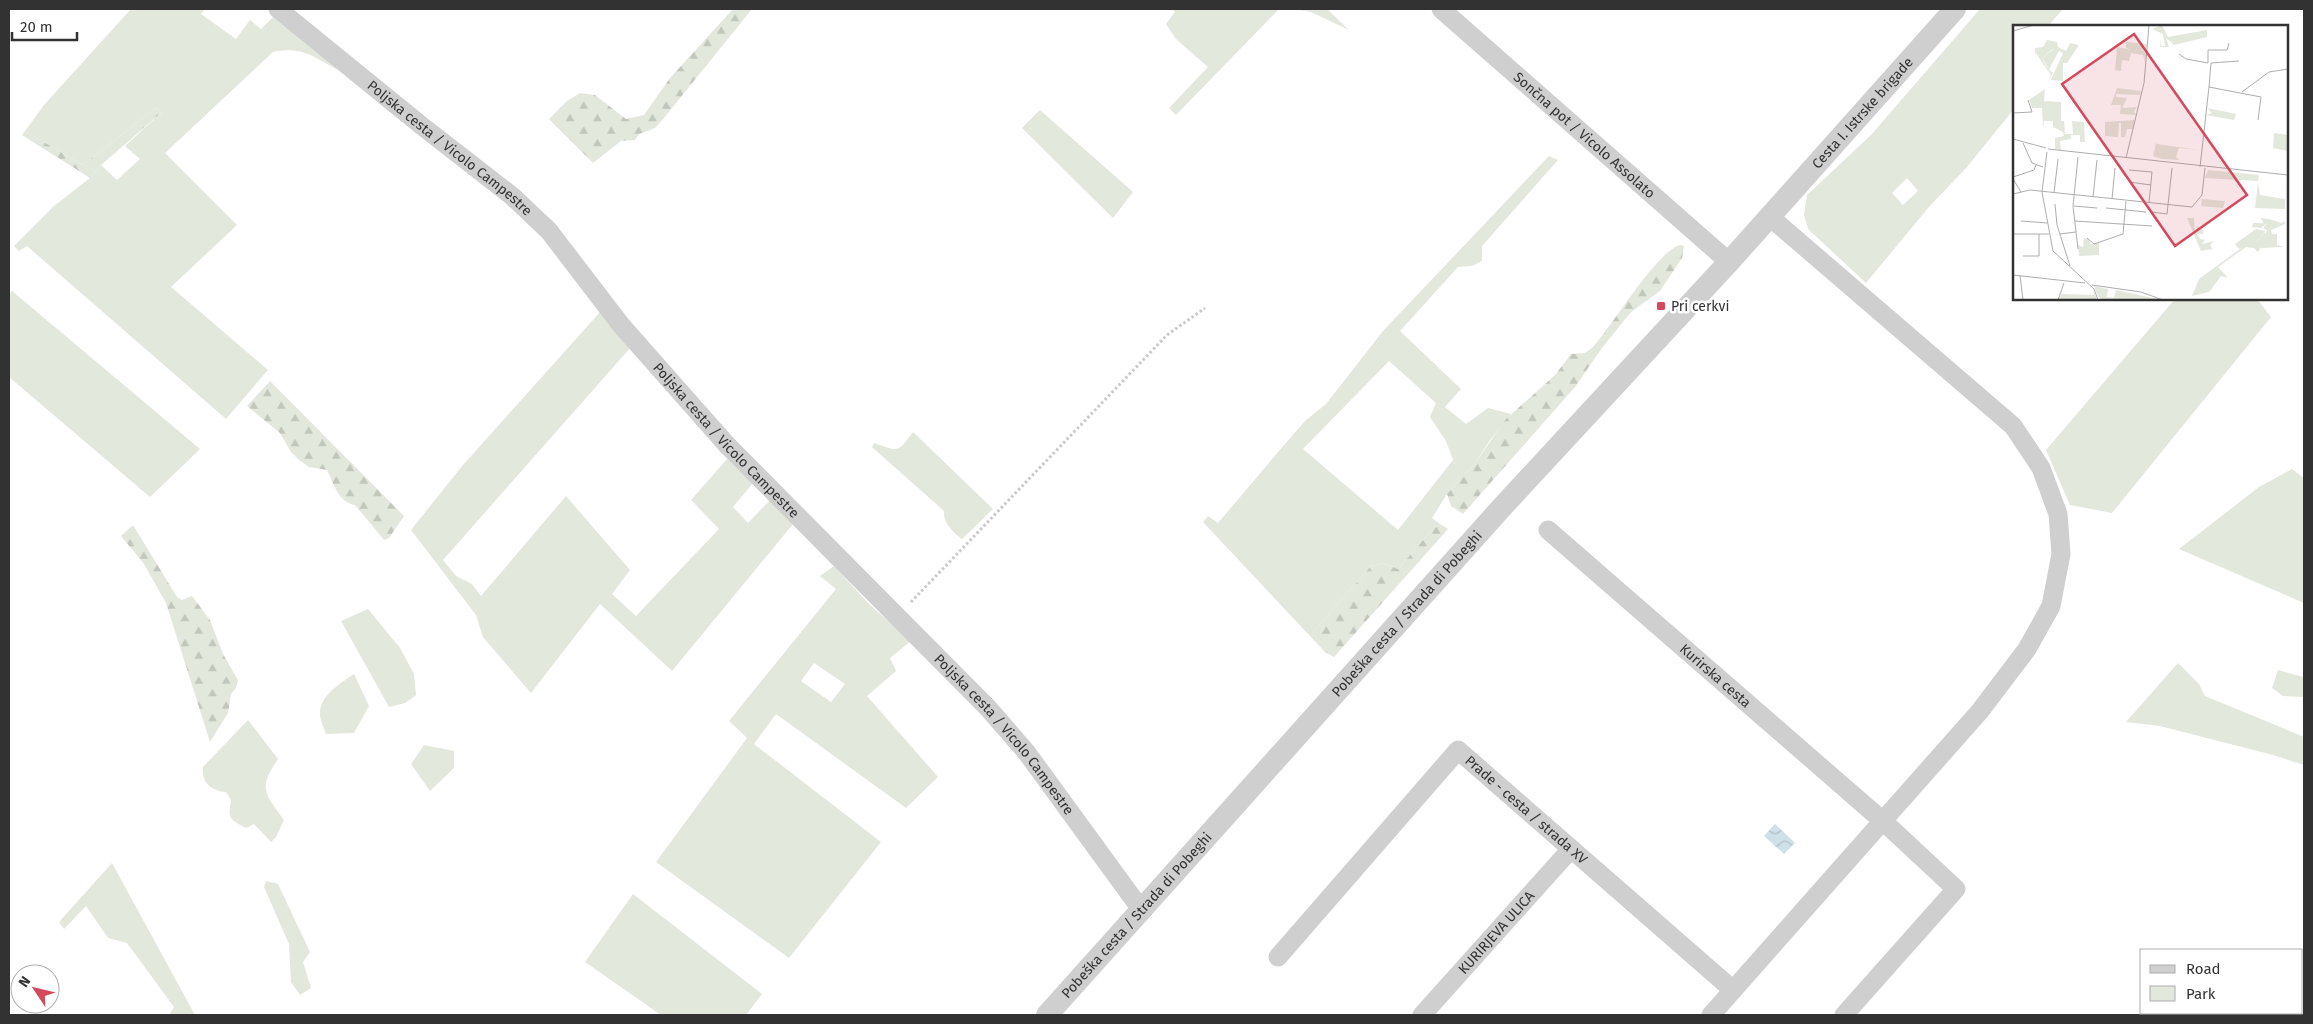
<svg xmlns="http://www.w3.org/2000/svg" width="2313" height="1024" viewBox="0 0 2313 1024" font-family="'Fira Sans',sans-serif">
	<style>
		.green { fill: #e2e8dc; fill-rule: evenodd }
		.forest { fill: url(#forest-firs) }
		.water { fill: url(#water-waves) }
		.lines { fill: none; stroke-linecap: round; stroke-linejoin: round }
		.path { stroke: #c9c9c9; stroke-width: 3; stroke-dasharray: 2.5 2.5; stroke-linecap: butt }
		.minor { stroke: #cfcfcf; stroke-width: 19 }
		.tertiary { stroke: #cfcfcf; stroke-width: 22 }
		.poi-dot { fill: #d34a5d; stroke: #fff; stroke-width: 2 }
		.labels { text-anchor: middle; dominant-baseline: central; stroke-width: 5; stroke-linejoin: round; paint-order: stroke }
		.street-label { font-size: 14px; fill: #323232; stroke: #fff }
		.poi-label { font-size: 14px; fill: #323232; stroke: #fff; text-anchor: start }
		.inset-road { fill: none; stroke: #adadad; stroke-width: 1 }
		.view { fill: #d34a5d; fill-opacity: 0.15; stroke: #d34a5d; stroke-width: 2.5 }
		.inset-edge { fill: none; stroke: #323232; stroke-width: 2.5 }
	</style>
	<defs>
		<pattern id="forest-firs" width="22" height="20" patternUnits="userSpaceOnUse" patternTransform="scale(1.25)"><rect width="22" height="20" fill="#e2e8dc"/><path d="M5 1l3.5 6h-7zM16 11l3.5 6h-7z" fill="#c2c7bd"/></pattern>
		<pattern id="water-waves" width="16" height="10" patternUnits="userSpaceOnUse" patternTransform="scale(1.25)"><rect width="16" height="10" fill="#cee0e8"/><path d="M0 5q4-4 8 0t8 0" fill="none" stroke="#b1c1c7"/></pattern>
	</defs>
	<rect width="100%" height="100%" fill="#fff"/>
	<g class="green">
		<path d="M 131,9 L 205,9 L 201,14 L 236,39 L 250,20 L 261,29 L 273,17 L 317,51 L 338,70 C 313,57 303,46 273,52 L 165,153 L 237,225 L 171,287 L 268,370 L 226,419 L 27,246 L 19,251 L 14,246 L 54,206 L 90,178 L 101,165 L 117,180 L 140,159 L 125,146 L 162,112 L 156,108 L 83,165 L 25,131 L 44,105 Z"/>
		<polygon points="1172,9 1279,9 1176,115 1169,108 1208,67 1176,39 1166,24 1175,12"/>
		<polygon points="1294,9 1327,9 1349,30 1311,12"/>
		<path d="M 1980,9 L 2063,9 L 2048,26 L 2014,26 L 2014,109 L 1967,167 L 1928,208 L 1866,283 L 1808,229 L 1804,215 L 1807,195 L 1871,135 ZM 1907,178 L 1918,191 L 1903,205 L 1892,193 Z"/>
		<polygon points="1040,110 1133,192 1113,218 1022,128"/>
		<path d="M 1549,156 L 1558,160 L 1482,246 L 1482,261 L 1472,266 L 1458,267 L 1400,331 L 1461,389 L 1445,407 L 1466,424 L 1488,408 L 1511,414 L 1490,440 L 1474,465 L 1447,494 L 1432,518 L 1440,524 L 1430,532 L 1398,569 L 1383,563 L 1371,566 L 1310,636 L 1203,522 L 1208,516 L 1218,523 L 1284,445 L 1306,420 L 1326,404 L 1383,331 ZM 1389,361 L 1436,403 L 1430,417 L 1446,441 L 1453,460 L 1398,530 L 1303,449 Z"/>
		<polygon points="12,291 200,449 150,497 9,377 9,294"/>
		<polygon points="2175,299 2257,299 2271,317 2112,513 2070,505 2046,450"/>
		<polygon points="601,311 631,347 443,560 456,576 472,584 481,596 566,496 630,570 612,594 636,616 719,529 691,500 727,459 753,483 733,507 748,523 771,499 793,524 672,671 600,604 531,693 483,637 476,615 411,530 463,465"/>
		<path d="M 913,432 L 993,509 L 962,539 C 953,532 943,523 944,511 L 872,447 L 874,443 C 900,452 897,453 913,432 Z"/>
		<polygon points="2292,469 2304,478 2304,603 2179,549 2259,487"/>
		<path d="M 834,566 L 870,605 L 911,641 L 890,658 L 896,671 L 867,696 L 938,777 L 906,808 L 776,714 L 754,744 L 881,842 L 789,958 L 656,862 L 747,738 L 729,721 L 836,589 L 820,576 ZM 814,663 L 845,684 L 831,702 L 801,681 Z"/>
		<polygon points="368,609 400,648 414,674 416,695 405,703 389,707 341,621"/>
		<polygon points="2178,663 2199,684 2205,696 2304,737 2304,765 2273,755 2160,726 2126,722"/>
		<polygon points="2278,670 2303,677 2304,675 2304,697 2283,696 2272,688"/>
		<path d="M 354,674 L 369,706 L 354,733 L 326,734 C 324,728 319,718 320,711 C 322,694 341,683 354,674 Z"/>
		<path d="M 248,720 L 278,759 C 258,788 264,793 284,820 L 276,837 L 271,842 L 254,824 L 246,828 C 229,819 228,819 231,800 L 226,792 C 211,791 201,782 203,767 Z"/>
		<polygon points="424,745 454,751 454,768 430,791 411,764"/>
		<polygon points="112,863 195,1015 169,1015 174,1007 127,943 108,938 86,906 64,929 59,922"/>
		<polygon points="266,881 278,884 310,952 303,962 311,988 300,995 291,982 289,944 264,887"/>
		<polygon points="633,894 762,994 746,1015 661,1015 585,962"/>
	</g>
	<g class="forest">
		<polygon points="733,9 752,9 664,118 655,128 639,134 635,140 621,141 593,163 549,119 567,101 580,93 595,95 626,119 644,115 670,78"/>
		<polygon points="156,108 162,112 101,165 90,178 22,135 25,131 83,165"/>
		<path d="M 1680,245 L 1684,246 L 1682,258 L 1660,291 L 1631,312 L 1602,348 L 1575,387 L 1463,514 L 1451,506 L 1447,494 L 1474,465 L 1505,420 L 1555,375 L 1571,354 L 1585,353 L 1593,347 C 1613,325 1656,252 1680,245 Z"/>
		<path d="M 270,381 L 404,516 L 389,538 L 384,540 L 355,505 C 338,502 334,484 327,470 L 309,467 L 299,460 L 291,452 L 280,433 L 247,406 Z"/>
		<polygon points="1440,524 1448,529 1334,657 1325,652 1310,636 1371,566 1383,563 1398,569 1430,532"/>
		<polygon points="133,525 177,597 182,600 192,596 210,620 223,654 238,680 236,688 231,694 228,713 210,742 166,603 144,564 121,536"/>
	</g>
	<polygon class="water" points="1775,824 1795,843 1784,854 1764,836"/>
	<g class="lines">
		<polyline class="path" points="911,602 1167,335 1205,308"/>
		<g class="minor">
			<path id="s1" d="M 278,9 L 422,126 L 512,196 L 549,231 L 621,325 L 727,445 L 988,708 L 1027,753 L 1140,908"/>
			<path id="s2" d="M 1441,9 L 1729,262"/>
			<path id="s3" d="M 1548,530 L 1884,822 L 1956,889 L 1844,1015"/>
			<path id="s4" d="M 1278,957 L 1458,750 L 1733,990"/>
			<path id="s5" d="M 1422,1015 L 1571,849"/>
			<polyline points="1711,1015 1980,711 2027,649 2051,606 2061,554 2058,514 2041,468 2013,426 1770,217"/>
		</g>
		<path class="tertiary" id="s6" d="M 1047,1015 L 1504,505 L 1729,262 L 1955,9"/>
	</g>
	<rect class="poi-dot" x="1656" y="301" width="10" height="10" rx="2.5"/>
	<g class="labels">
		<g class="street-label">
			<text stroke="none"><textPath href="#s6" startOffset="1216">Cesta I. Istrske brigade</textPath></text>
			<text stroke="none"><textPath href="#s2" startOffset="191">Sončna pot / Vicolo Assolato</textPath></text>
			<text stroke="none"><textPath href="#s1" startOffset="221">Poljska cesta / Vicolo Campestre</textPath></text>
			<text stroke="none"><textPath href="#s1" startOffset="625">Poljska cesta / Vicolo Campestre</textPath></text>
			<text stroke="none"><textPath href="#s6" startOffset="539">Pobeška cesta / Strada di Pobeghi</textPath></text>
			<text stroke="none"><textPath href="#s3" startOffset="222">Kurirska cesta</textPath></text>
			<text stroke="none"><textPath href="#s1" startOffset="1030">Poljska cesta / Vicolo Campestre</textPath></text>
			<text stroke="none"><textPath href="#s4" startOffset="365">Prade - cesta / strada XV</textPath></text>
			<text stroke="none"><textPath href="#s6" startOffset="134">Pobeška cesta / Strada di Pobeghi</textPath></text>
			<text stroke="none"><textPath href="#s5" startOffset="111">KURIRJEVA ULICA</textPath></text>
		</g>
		<g class="poi-label">
			<text x="1671" y="306">Pri cerkvi</text>
		</g>
	</g>
	<g transform="translate(2013 25)">
		<rect width="275" height="275" fill="#fff"/>
		<path d="M 149,0 L 155,12 L 194,5 L 194,12 L 161,20 L 153,13 L 156,22 L 147,22 L 147,15 L 148,21 L 152,21 L 150,9 L 139,4 ZM 34,15 L 44,17 L 45,22 L 53,26 L 57,18 L 66,20 L 54,38 L 50,38 L 50,56 L 38,55 L 50,28 L 46,26 L 36,44 L 29,33 L 41,24 L 22,27 L 22,23 L 30,22 ZM 113,17 L 134,19 L 133,24 L 129,24 L 133,29 L 132,36 L 130,30 L 118,28 L 116,36 L 109,35 L 108,46 L 102,45 L 104,22 L 119,25 L 113,23 ZM 104,63 L 128,66 L 127,70 L 103,69 L 103,72 L 114,73 L 109,83 L 124,82 L 121,86 L 123,90 L 107,89 L 108,80 L 98,80 ZM 32,64 L 31,76 L 48,77 L 48,96 L 42,96 L 51,96 L 52,109 L 60,109 L 59,96 L 71,97 L 72,117 L 67,117 L 67,110 L 58,110 L 58,114 L 47,116 L 48,125 L 42,124 L 42,113 L 51,111 L 50,107 L 40,102 L 40,96 L 31,96 L 30,103 L 29,83 L 19,83 L 16,75 ZM 194,83 L 223,89 L 221,95 L 193,90 L 199,88 ZM 122,95 L 120,104 L 114,104 L 112,112 L 108,112 L 108,98 L 106,98 L 105,112 L 92,111 L 92,97 ZM 261,108 L 275,110 L 275,126 L 260,123 ZM 143,118 L 144,119 L 186,125 L 166,123 L 163,132 L 166,135 L 149,134 L 140,131 ZM 195,145 L 246,150 L 245,156 L 192,153 ZM 273,152 L 272,184 L 242,183 L 245,158 L 247,170 L 272,174 ZM 189,174 L 212,176 L 210,183 L 188,181 ZM 174,193 L 181,193 L 182,207 L 185,201 L 191,206 L 190,209 L 184,209 L 187,214 L 192,215 L 189,219 L 201,216 L 197,220 L 200,224 L 188,226 ZM 247,193 L 256,194 L 269,198 L 254,205 L 250,203 L 255,197 L 248,203 L 239,202 L 240,198 L 251,198 ZM 243,204 L 252,206 L 247,214 L 226,224 L 222,219 ZM 71,213 L 75,214 L 78,219 L 86,218 L 86,230 L 66,231 L 65,220 L 70,222 ZM 81,261 L 95,264 L 94,272 L 101,273 L 103,265 L 149,275 L 91,275 L 85,272 ZM 80,264 L 84,275 L 46,275 L 48,269 L 81,270 Z" fill="#e2e8dc"/>
		<path d="M 37,21 L 41,23 L 29,33 L 33,41 L 36,44 L 38,41 L 36,45 L 40,48 L 34,58 L 38,50 L 22,27 ZM 272,196 L 272,199 L 258,205 L 259,209 L 264,209 L 264,220 L 271,222 L 248,223 L 254,205 ZM 252,207 L 253,214 L 245,227 L 241,223 L 233,222 L 205,242 L 215,253 L 208,251 L 196,267 L 179,271 L 186,254 L 231,221 L 247,214 Z" fill="#e2e8dc"/>
		<path class="inset-road" d="M 0,6 L 21,0M 166,29 L 173,34 L 195,38M 195,38 L 195,25 L 214,25 L 216,18M 196,62 L 198,38 L 226,36M 229,67 L 256,47 L 275,44M 0,88 L 19,87 L 15,75M 0,114 L 33,123M 10,118 L 19,138 L 30,142M 35,124 L 275,150M 34,127 L 29,167 L 40,226 L 81,264 L 85,275M 113,133 L 131,58 L 136,0M 187,142 L 196,62 L 248,72 L 245,95M 116,145 L 139,147 L 136,178M 0,152 L 21,145 L 23,140M 0,154 L 8,167M 116,157 L 138,160M 41,168 L 45,134M 0,169 L 17,165 L 179,182 L 189,170 L 192,143M 80,172 L 84,135M 99,174 L 102,143M 42,179 L 44,200 L 57,241M 61,181 L 84,183M 93,183 L 133,187M 139,187 L 154,189 L 159,143M 8,196 L 34,198M 62,196 L 139,201M 63,207 L 65,224M 0,209 L 36,209M 47,209 L 63,207 L 60,181 L 65,132M 74,213 L 81,219 L 110,209 L 113,176M 10,231 L 26,231 L 26,209M 0,250 L 72,258M 7,250 L 10,275M 79,260 L 128,267 L 150,275M 45,275 L 51,258"/>
		<path class="view" d="M 121,9 L 234,170 L 162,221 L 49,59 Z"/>
		<rect width="275" height="275" class="inset-edge"/>
	</g>
	<rect width="2313" height="1024" fill="none" stroke="#323232" stroke-width="20"/>
	<rect x="2140" y="949" width="162" height="65" fill="#ffffff" stroke="#adadad"/>
	<rect x="2150" y="965" width="25" height="8" fill="#cfcfcf" stroke="#adadad"/>
	<text x="2186" y="974" font-size="15" fill="#323232">Road</text>
	<rect x="2150" y="986" width="25" height="15" fill="#e2e8dc" stroke="#adadad"/>
	<text x="2186" y="999" font-size="15" fill="#323232">Park</text>
	<g transform="translate(35 989) rotate(305)"><circle r="24" fill="#ffffff" stroke="#adadad"/>
	<path d="M0-4L9 19L0 12L-9 19Z" fill="#d34a5d"/>
	<text y="-8" font-size="14" font-weight="bold" text-anchor="middle" fill="#323232">N</text>
	</g>
	<path d="M12 32v8h65v-8" fill="none" stroke="#323232" stroke-width="2.5"/>
	<text x="20" y="32" font-size="15" fill="#323232" stroke="#ffffff" stroke-width="4" paint-order="stroke">20 m</text>
</svg>
